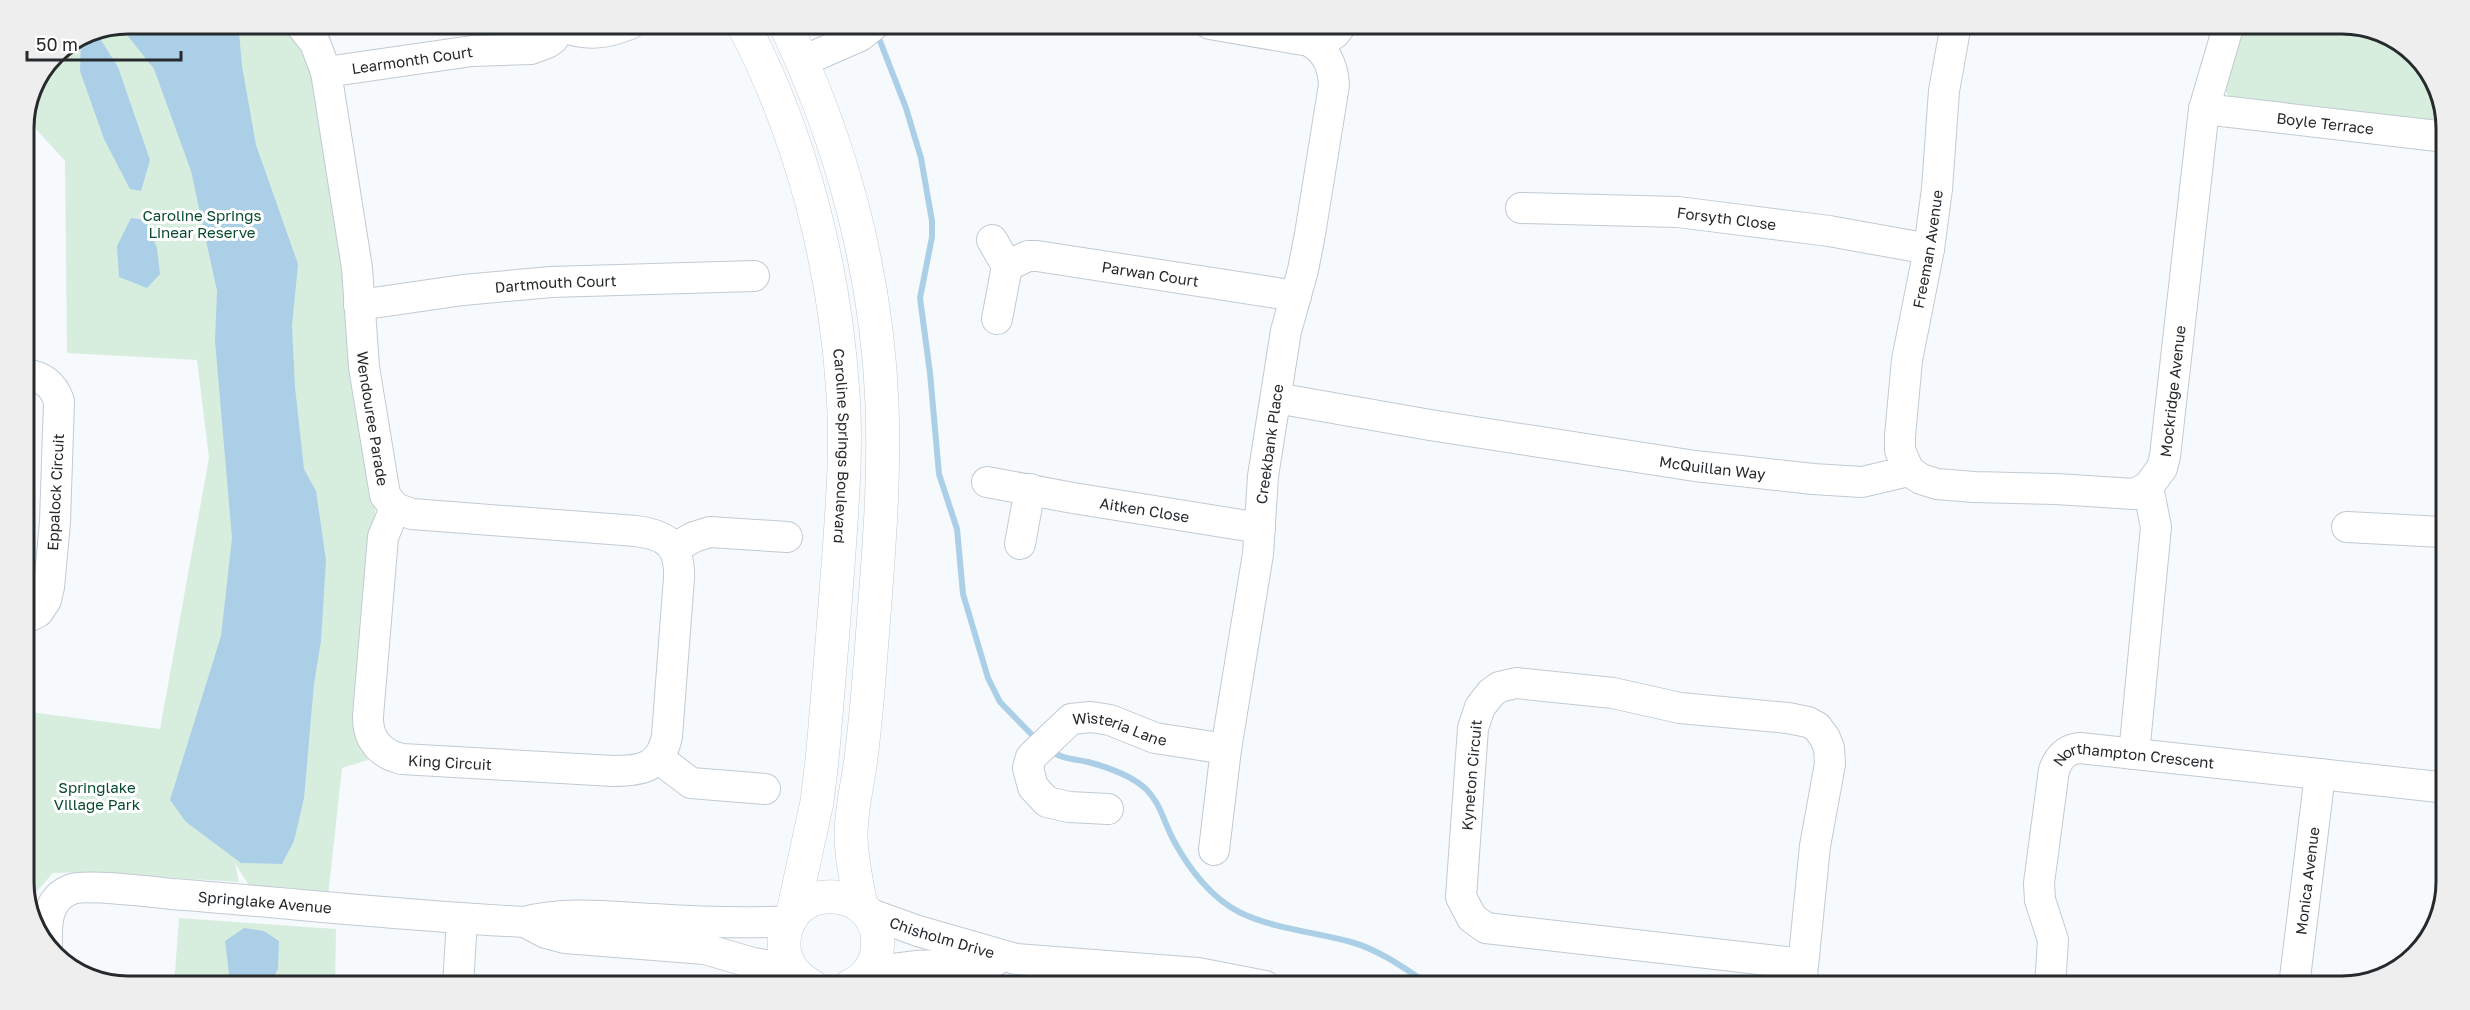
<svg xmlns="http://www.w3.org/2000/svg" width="2470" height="1010" viewBox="0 0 2470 1010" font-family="'Golos Text',sans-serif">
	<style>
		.green { fill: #d7eedf }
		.water { fill: #accfe8 }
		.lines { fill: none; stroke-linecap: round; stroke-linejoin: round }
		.stream { stroke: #accfe8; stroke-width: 6 }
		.minor-casing { stroke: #c1cad3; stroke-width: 32 }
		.major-casing { stroke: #c1cad3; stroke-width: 34 }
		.minor { stroke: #fff; stroke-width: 30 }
		.major { stroke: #fff; stroke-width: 33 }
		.labels { text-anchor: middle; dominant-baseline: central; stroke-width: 6; stroke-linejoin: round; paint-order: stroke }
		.street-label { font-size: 15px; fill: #262a2d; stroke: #fff }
		.park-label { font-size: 15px; fill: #084b2e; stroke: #fff }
		.rim { fill: none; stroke: #262a2d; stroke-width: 3 }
	</style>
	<rect width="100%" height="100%" fill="#f6fafd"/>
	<g class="green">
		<polygon points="129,24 292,24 316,73 376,503 359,732 368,760 342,768 328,896 253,892 235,863 239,882 82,872 53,873 36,892 33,911 24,889 24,756 28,756 30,712 160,729 209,458 197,360 67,353 65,161 26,118 55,54 89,32"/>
		<polygon points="2243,24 2341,24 2381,32 2425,65 2446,122 2230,99 2224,88"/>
		<polygon points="179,918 336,929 335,986 174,986"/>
	</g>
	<g class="water">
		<polygon points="129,24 234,24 239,32 242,66 256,145 298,264 292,326 295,387 304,469 316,491 326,560 321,641 314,684 304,798 294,841 282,864 241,863 186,822 170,800 221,636 232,538 215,341 217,291 191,171 154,69 120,26"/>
		<polygon points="99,37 118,67 150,160 141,191 130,189 104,139 80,71 81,39"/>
		<polygon points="131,218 145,220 157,248 160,274 147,288 119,277 117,246"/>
		<polygon points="244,928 264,931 279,941 278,969 272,980 273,986 224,986 229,973 225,941"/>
	</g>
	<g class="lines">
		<g class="stream">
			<polyline points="880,41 906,108 921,158 932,221 932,237 920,298 930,373 939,474 957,529 963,594 988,678 1000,702 1037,740"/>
			<path d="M 1050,750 C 1060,759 1075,759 1088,762 C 1107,767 1132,776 1146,789 C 1161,804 1164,823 1174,841 C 1189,869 1212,899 1241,913 C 1275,929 1315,932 1351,942 C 1380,950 1407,970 1431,986"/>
		</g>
		<g class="minor-casing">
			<g id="minor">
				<path id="s1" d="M 300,24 L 315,43 L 326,72 L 357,268 L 364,367 L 385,495 L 395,508 L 412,514 L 636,531 C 667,535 680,545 679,578 L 667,736 C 661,768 641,771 613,771 L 402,759 C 380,754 367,739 368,716 L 383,537 L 395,508"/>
				<path d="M 1210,24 L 1309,41 C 1327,51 1333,66 1334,85 L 1310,234 L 1303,270 L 1286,331 L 1263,476 L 1258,554 L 1226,749 L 1214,850"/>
				<path d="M 562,27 C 587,36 605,34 630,24"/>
				<polyline points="1317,46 1335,33 1342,24"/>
				<polyline points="803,61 860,36 875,24"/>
				<path id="s2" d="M 326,72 L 472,51 L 531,49 L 547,43 L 553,39 L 562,24"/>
				<path id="s3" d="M 2204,109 L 2446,137"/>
				<path id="s4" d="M 1521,208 L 1678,212 L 1829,231 L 1929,249"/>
				<polyline points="992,240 1007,266 997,319"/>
				<path id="s5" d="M 1007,266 L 1028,256 L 1037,256 L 1296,296"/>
				<path id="s6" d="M 359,305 L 463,290 L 551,282 L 754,276"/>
				<path d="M 24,374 C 43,376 53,384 59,401 L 55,522 L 49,587 L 46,600 L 38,612 L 24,619"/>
				<path id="s7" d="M 1276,398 L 1430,425 L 1695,466 L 1813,479 L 1862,482 L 1909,471 L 1921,479 L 1937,484 L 1974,487 L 2056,489 L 2134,494 L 2148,487"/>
				<path id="s8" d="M 1909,471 L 1900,450 L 1900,436 L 1907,360 L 1929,249 L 1937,189 L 1944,91 L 1956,24"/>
				<path id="s9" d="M 987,482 L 1073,498 L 1260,528"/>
				<polyline points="2347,527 2442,532"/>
				<polyline points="1020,544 1030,489"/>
				<polyline points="674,548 694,537 710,532 787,537"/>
				<path id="s10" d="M 2134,754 L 2156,527 L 2148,487 L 2162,468 L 2165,456 L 2204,109 L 2229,24"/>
				<polyline points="658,758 691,783 765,789"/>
				<path id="s11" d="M 1108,809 L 1069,807 L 1047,802 L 1033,787 L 1028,768 L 1031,757 L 1071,719 L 1091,717 L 1110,720 L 1155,738 L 1226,749"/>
				<path id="s12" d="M 868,913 L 918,931 L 1016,959 L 1198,973 L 1265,986"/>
				<polyline points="525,922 546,933 565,938 705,949 753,963 791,969"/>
				<path id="s13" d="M 47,946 C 46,923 47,898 72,889 C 88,884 152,892 172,894 C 290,903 407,916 525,922 C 566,911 612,917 654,919 C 700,922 744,924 789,921"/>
				<polyline points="869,972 915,966 969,964 995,961"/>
				<polyline points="458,986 462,919"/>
				<polyline points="1801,986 1815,846 1830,764 1829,748 1825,738 1817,727 1808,722 1788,718 1680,708 1613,693 1516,683 1499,687 1491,693 1480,707 1473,728 1461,897 1472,918 1486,928 1803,964"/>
				<path id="s14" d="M 2050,986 L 2053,940 L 2040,900 L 2039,883 L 2054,770 C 2059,757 2066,749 2080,748 L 2439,787"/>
				<path id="s15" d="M 2294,986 L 2320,774"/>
			</g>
		</g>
		<g class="major-casing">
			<g id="major">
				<path id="s16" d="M 743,24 C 802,137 835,267 843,394 C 847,451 842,509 838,566 C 833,631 828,696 822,760 L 817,802 L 792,917"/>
				<path d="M 785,24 C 842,143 877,273 882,404 C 885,483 878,562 872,640 C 869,680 866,719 861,758 C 858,783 851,809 851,835 C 851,859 857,883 861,906"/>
				<path d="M 812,986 C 795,977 783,962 784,942 C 786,877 887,884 877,951 C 875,967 864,979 850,986"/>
			</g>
		</g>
		<use href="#minor" class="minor"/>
		<use href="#major" class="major"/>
	</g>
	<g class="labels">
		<g class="street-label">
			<text stroke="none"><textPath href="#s2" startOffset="87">Learmonth Court</textPath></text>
			<text stroke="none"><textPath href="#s3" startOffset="122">Boyle Terrace</textPath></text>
			<text stroke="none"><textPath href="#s4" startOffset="206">Forsyth Close</textPath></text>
			<text stroke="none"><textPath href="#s8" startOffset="226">Freeman Avenue</textPath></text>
			<text stroke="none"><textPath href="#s5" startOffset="147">Parwan Court</textPath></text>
			<text stroke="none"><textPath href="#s6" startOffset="198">Dartmouth Court</textPath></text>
			<text stroke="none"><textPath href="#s10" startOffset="370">Mockridge Avenue</textPath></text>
			<text stroke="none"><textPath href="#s1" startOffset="405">Wendouree Parade</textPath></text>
			<text transform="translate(1269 444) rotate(-82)">Creekbank Place</text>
			<text stroke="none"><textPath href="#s16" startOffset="438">Caroline Springs Boulevard</textPath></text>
			<text stroke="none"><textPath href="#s7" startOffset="442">McQuillan Way</textPath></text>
			<text transform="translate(55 492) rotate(-87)">Eppalock Circuit</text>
			<text stroke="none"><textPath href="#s9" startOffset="160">Aitken Close</textPath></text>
			<text stroke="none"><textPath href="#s11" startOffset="219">Wisteria Lane</textPath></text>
			<text transform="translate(450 762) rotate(3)">King Circuit</text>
			<text stroke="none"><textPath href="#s14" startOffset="308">Northampton Crescent</textPath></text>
			<text transform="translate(1471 775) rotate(-85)">Kyneton Circuit</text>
			<text stroke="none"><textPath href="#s15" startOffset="106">Monica Avenue</textPath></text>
			<text stroke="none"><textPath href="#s13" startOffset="261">Springlake Avenue</textPath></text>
			<text stroke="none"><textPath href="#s12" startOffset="78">Chisholm Drive</textPath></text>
		</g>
		<g class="park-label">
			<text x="202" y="215">Caroline Springs<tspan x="202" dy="17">Linear Reserve</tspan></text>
			<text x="97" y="787">Springlake<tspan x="97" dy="17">Village Park</tspan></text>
		</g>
	</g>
	<path d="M0 0H2470V1010H0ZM128 34H2342A94 94 0 0 1 2436 128V882A94 94 0 0 1 2342 976H128A94 94 0 0 1 34 882V128A94 94 0 0 1 128 34Z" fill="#eee" fill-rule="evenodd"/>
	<path class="rim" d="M128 34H2342A94 94 0 0 1 2436 128V882A94 94 0 0 1 2342 976H128A94 94 0 0 1 34 882V128A94 94 0 0 1 128 34Z"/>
	<path d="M27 51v9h154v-9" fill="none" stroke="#262a2d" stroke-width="3"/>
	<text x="36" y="51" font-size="18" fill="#262a2d" stroke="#ffffff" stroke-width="4.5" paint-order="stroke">50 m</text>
</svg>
